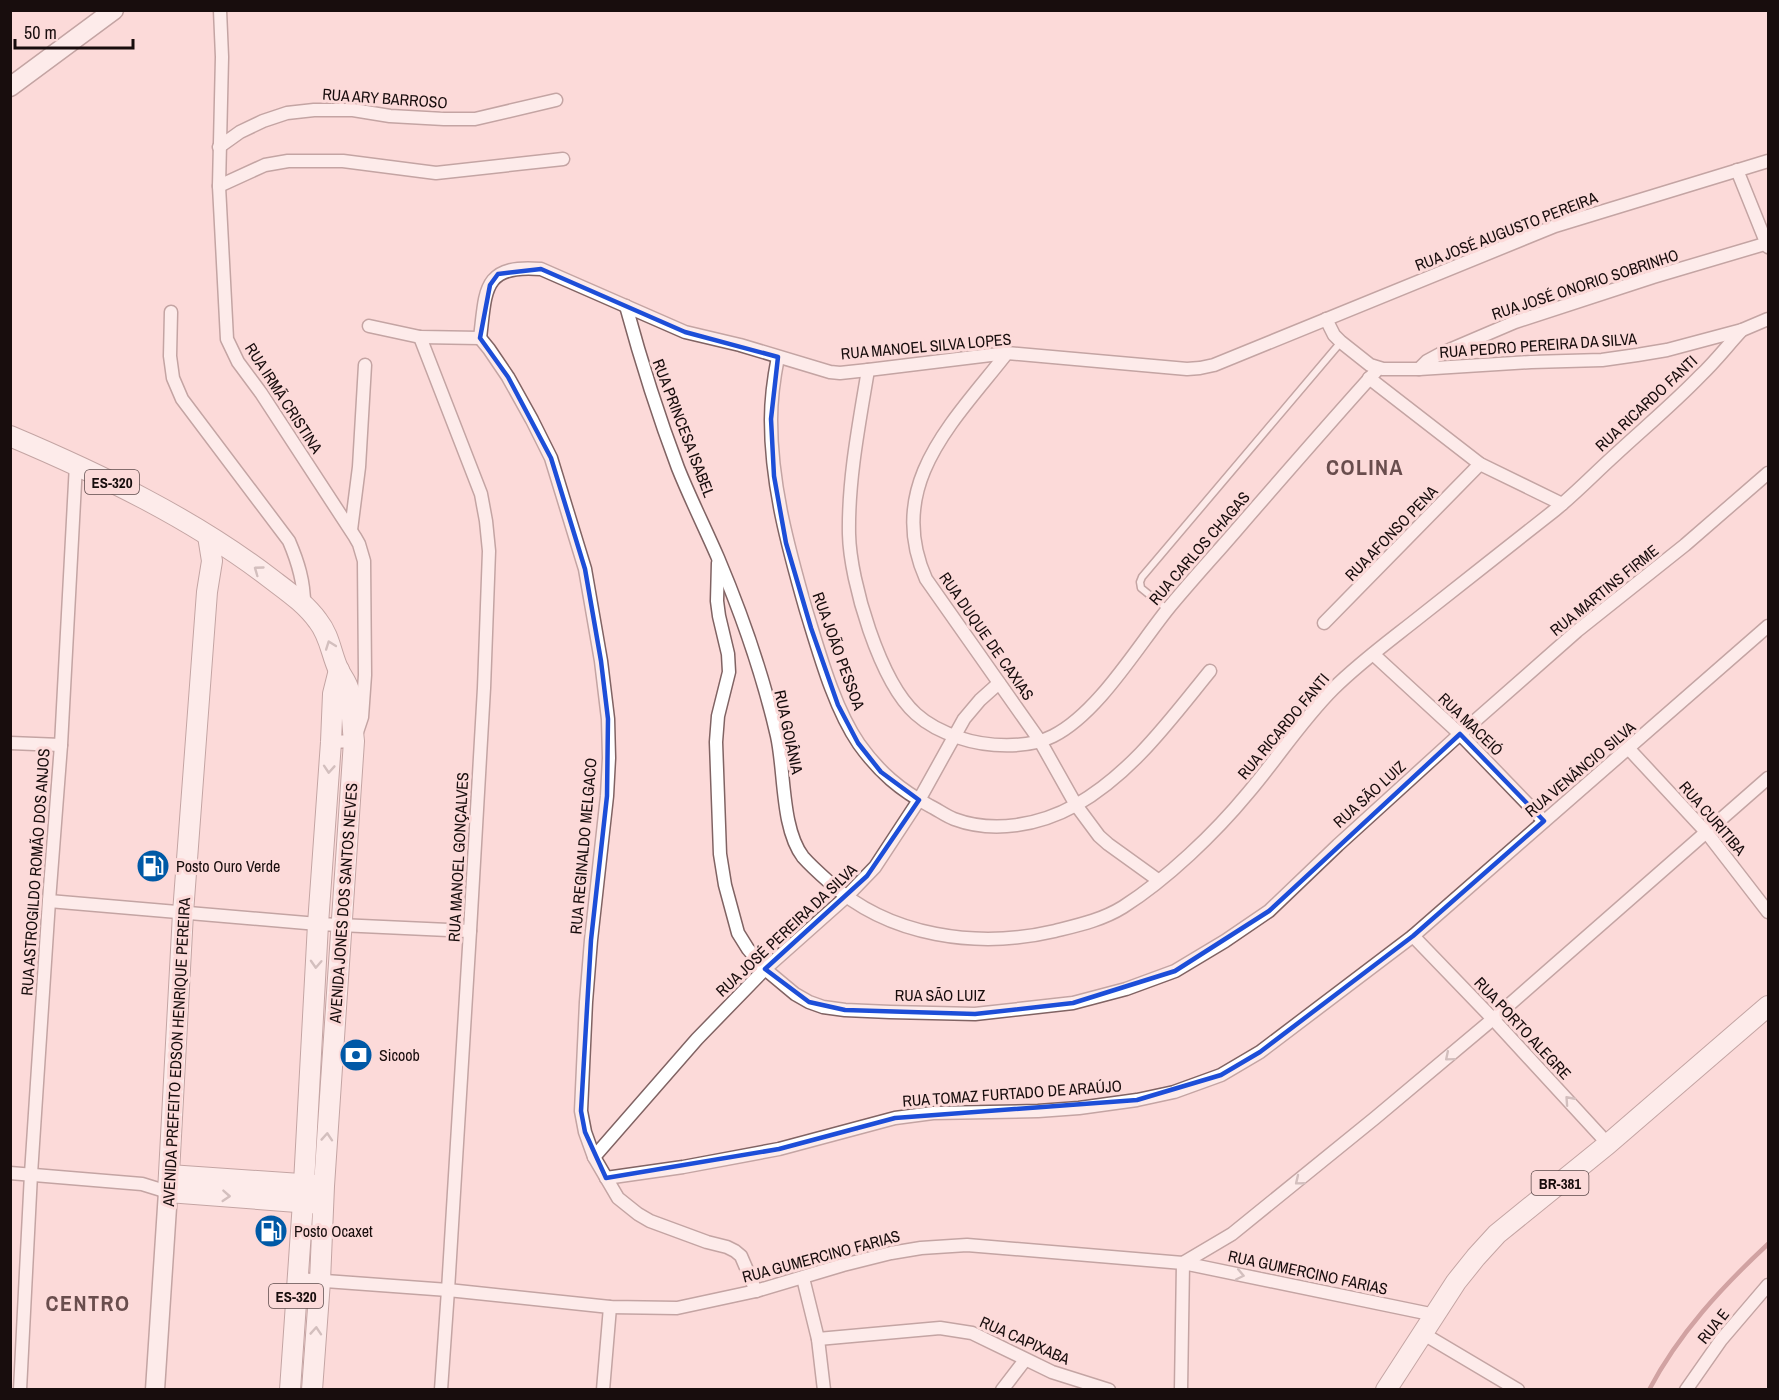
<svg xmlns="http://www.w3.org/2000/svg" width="1779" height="1400" viewBox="0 0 1779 1400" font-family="'Archivo Narrow',sans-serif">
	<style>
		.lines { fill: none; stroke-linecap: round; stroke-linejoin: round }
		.stream { stroke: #9e5e60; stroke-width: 4.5 }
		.lane-casing { stroke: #806363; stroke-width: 9 }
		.street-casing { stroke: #806363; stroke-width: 15 }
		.secondary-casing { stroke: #806363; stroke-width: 21 }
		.primary-casing { stroke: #806363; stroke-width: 22 }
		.lane { stroke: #fff; stroke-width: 6 }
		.street { stroke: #fff; stroke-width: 12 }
		.secondary { stroke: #fff; stroke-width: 18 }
		.primary { stroke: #fff; stroke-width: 20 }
		.oneway { stroke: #a39e9e }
		.marked { fill: none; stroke: #1d4ed8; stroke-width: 4.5; stroke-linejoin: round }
		.labels { text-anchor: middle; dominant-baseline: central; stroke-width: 6; stroke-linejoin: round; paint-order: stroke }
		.shield { fill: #fcdad9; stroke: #5c4a4a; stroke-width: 1.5 }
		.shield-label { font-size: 15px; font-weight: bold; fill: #180d0d }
		.street-label { font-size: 16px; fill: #180d0d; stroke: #fcdad9 }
		.poi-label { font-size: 16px; fill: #180d0d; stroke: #fcdad9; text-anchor: start }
		.district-label { font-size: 22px; font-weight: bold; letter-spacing: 1.5px; fill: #694d4d; stroke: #fcdad9 }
	</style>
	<rect width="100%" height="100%" fill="#fcdad9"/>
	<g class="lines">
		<path class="stream" d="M 1649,1390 C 1679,1333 1722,1287 1768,1244"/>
		<g class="lane-casing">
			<polyline id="lane" points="1167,609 1141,588 1140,582 1142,577 1341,342"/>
		</g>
		<g class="street-casing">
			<g id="street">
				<polyline points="220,10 222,57 219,186 227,339 238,362 261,393 355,537 359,544 364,561 365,675 362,717 354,741 331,742"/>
				<polyline points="219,147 240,132 263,121 287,113 314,110 353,110 390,116 444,119 475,119 556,100"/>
				<polyline points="1737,170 1768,247"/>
				<polyline points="219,186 265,165 288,161 343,161 436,173 563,159"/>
				<path d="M 626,306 C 641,361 658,415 678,468 C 690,498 705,528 718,558 C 742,615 763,675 777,736 C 785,772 781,828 803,857 C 811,866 820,874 829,882 C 889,937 978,949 1055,931 C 1079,925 1102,920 1123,907 C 1167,879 1215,833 1248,793 C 1277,759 1301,721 1333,689 C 1360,662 1392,639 1422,615 C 1466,580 1511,545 1555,510 C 1576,493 1595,473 1615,455 C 1643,429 1673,404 1700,376 C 1715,362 1728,345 1742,330"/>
				<path d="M 171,312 L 170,356 L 173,378 L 182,399 L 289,541 C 298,562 304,581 304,604"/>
				<polyline points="1326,319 1334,335 1341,342 1370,365 1383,369 1419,369 1531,362 1602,360 1637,355 1667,350 1742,330 1768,319"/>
				<polyline points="369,326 420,337 480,338"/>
				<polyline points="420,337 481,494 486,521 489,551 484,688 470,931 448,1290 441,1390"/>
				<path d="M 480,338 C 486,290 482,264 541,269 L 685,332 L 740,345 L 830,372 L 840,373 L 868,370 L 1007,353 L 1187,369 L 1200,368 L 1214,365 L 1555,226 L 1768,161"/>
				<polyline points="480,338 489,349 508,377 532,420 551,458 585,569 601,661 608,719 609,758 607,796 591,940 586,1002 581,1111 585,1132 594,1157 618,1198 638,1214 650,1221 707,1242 727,1247 735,1251 741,1256 756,1291"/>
				<path d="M 1007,353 C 954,421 884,485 926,579 L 1040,741 L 1076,805 L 1099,836 L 1108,844 L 1158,880"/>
				<path d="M 778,357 C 774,377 771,398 771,420 C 771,485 788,547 806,610 C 819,652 834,708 859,744 C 879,772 900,790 930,806 C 938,810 946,816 954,819 C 994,834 1040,825 1076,805 C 1132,773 1170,720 1210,671"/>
				<polyline points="1419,369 1427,361 1440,354 1515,322 1653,277 1768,243"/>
				<path d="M 868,370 C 859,424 848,480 849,534 C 850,582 880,682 916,714 C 928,725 945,733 960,738 C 986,747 1028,749 1053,736 C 1097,714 1136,649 1167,610 C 1190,582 1215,555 1239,527 C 1285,474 1331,421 1378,369"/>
				<polyline points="1369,378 1480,464 1562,504"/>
				<polyline points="351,530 359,467 365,365"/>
				<polyline points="718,563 717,601 719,616 728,654 729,672 718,716 716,742 720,854 725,885 738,933 748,949 765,969 795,994 809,1002 823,1007 845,1010 890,1012 975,1014 1073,1003 1126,989 1175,971 1225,941 1269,911 1338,845 1460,734 1577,631 1685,545 1768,473"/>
				<polyline points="1324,623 1480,464"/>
				<polyline points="1373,654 1460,734 1544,821"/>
				<polyline points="10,743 61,745"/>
				<polyline points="1629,749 1707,833 1768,912"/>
				<polyline points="49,901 318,924 470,931"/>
				<polyline points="1413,936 1493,1019 1608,1144"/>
				<polyline points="594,1157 697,1039 765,969 846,897 875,867 919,800 964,719 980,700 999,683"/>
				<polyline points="10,1173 142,1184 168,1192"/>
				<polyline points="606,1178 683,1167 779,1149 895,1118 933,1113 1038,1111 1079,1108 1137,1100 1174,1092 1221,1075 1260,1052 1413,936 1768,626"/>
				<polyline points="1183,1263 1232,1234 1375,1118 1493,1019 1768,778"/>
				<polyline points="803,1278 818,1339 824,1390"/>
				<polyline points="298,1279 448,1290 610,1307 677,1308 756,1291 843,1265 891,1253 921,1248 967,1245 1183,1263 1435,1315"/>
				<polyline points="1422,1333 1518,1390"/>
				<polyline points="818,1339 940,1328 972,1333 1052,1372 1109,1390"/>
				<polyline points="20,1390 31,1174 49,901 61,745 76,464"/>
				<polyline points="603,1390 610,1307"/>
				<polyline points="1002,1390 1025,1360"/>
				<polyline points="1181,1390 1183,1263"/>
				<polyline points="1686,1390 1721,1340 1768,1285"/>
			</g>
		</g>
		<g class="secondary-casing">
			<g id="secondary">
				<polyline points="10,87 114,10"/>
				<polyline points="155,1390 168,1192"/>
			</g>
		</g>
		<g class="primary-casing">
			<g id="primary">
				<path d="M 10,436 C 100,474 193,519 270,578 C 287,591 305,603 318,621 C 330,636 331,654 339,671 C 343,678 348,684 349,691 C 352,707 352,725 354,741 L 324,1186 L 320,1281 L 312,1390"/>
				<polyline points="208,536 212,561 207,592 183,913 168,1192 323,1204"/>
				<polyline points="169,1175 315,1185"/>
				<polyline points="290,1390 303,1202 318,924 331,742 333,694 339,670"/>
				<polyline points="1386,1390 1456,1282 1476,1257 1497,1234 1608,1144 1768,1006"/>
			</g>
		</g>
		<use href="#lane" class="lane"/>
		<use href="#street" class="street"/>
		<use href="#secondary" class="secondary"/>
		<use href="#primary" class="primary"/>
	</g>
	<defs><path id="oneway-chevron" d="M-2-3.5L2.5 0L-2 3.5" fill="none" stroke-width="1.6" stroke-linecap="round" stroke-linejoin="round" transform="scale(1.5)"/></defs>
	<g class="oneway">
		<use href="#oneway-chevron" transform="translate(258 570) rotate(-144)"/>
		<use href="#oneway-chevron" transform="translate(330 645) rotate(-110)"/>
		<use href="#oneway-chevron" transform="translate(329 769) rotate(94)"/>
		<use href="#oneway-chevron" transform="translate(316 964) rotate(93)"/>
		<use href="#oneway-chevron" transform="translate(1449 1057) rotate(140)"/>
		<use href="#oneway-chevron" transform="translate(1569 1100) rotate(-132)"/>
		<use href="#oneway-chevron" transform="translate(327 1137) rotate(-86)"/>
		<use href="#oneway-chevron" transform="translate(1299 1181) rotate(141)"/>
		<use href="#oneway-chevron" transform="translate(226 1196) rotate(4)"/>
		<use href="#oneway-chevron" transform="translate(1240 1275) rotate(12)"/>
		<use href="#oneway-chevron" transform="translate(316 1331) rotate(-86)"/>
	</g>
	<path d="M0 0H1779V1400H0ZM 541,269 L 685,332 L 778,357 L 771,419 L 774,476 L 786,543 L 811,628 L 838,705 L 858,743 L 881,772 L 919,800 L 867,876 L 765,969 L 809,1002 L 845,1010 L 975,1014 L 1073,1003 L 1175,971 L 1269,911 L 1460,734 L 1544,821 L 1413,936 L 1260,1052 L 1221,1075 L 1137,1100 L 895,1118 L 779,1149 L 606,1178 L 585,1132 L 581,1111 L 591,940 L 607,796 L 608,719 L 601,661 L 585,569 L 551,458 L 508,377 L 480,338 L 490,285 L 498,274 Z" fill="#fcdad9" fill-opacity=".55" fill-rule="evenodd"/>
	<path class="marked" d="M 541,269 L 685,332 L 778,357 L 771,419 L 774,476 L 786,543 L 811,628 L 838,705 L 858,743 L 881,772 L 919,800 L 867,876 L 765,969 L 809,1002 L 845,1010 L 975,1014 L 1073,1003 L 1175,971 L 1269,911 L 1460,734 L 1544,821 L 1413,936 L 1260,1052 L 1221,1075 L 1137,1100 L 895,1118 L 779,1149 L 606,1178 L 585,1132 L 581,1111 L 591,940 L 607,796 L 608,719 L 601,661 L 585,569 L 551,458 L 508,377 L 480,338 L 490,285 L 498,274 Z"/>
	<defs>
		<g id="fuel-disc" transform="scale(1.725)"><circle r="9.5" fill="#0059a6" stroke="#fcdad9"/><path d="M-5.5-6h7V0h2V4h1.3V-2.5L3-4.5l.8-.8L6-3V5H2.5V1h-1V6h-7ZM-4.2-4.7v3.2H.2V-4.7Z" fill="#fff"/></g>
		<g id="bank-disc" transform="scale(1.725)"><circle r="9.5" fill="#0059a6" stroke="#fcdad9"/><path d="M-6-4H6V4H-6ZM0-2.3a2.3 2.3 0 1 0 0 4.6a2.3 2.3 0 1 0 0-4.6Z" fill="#fff"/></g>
	</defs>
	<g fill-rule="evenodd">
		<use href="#fuel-disc" x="153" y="866"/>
		<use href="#bank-disc" x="356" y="1055"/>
		<use href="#fuel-disc" x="271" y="1231"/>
	</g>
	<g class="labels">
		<g class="shield">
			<rect x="85" y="470" width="54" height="24" rx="4.5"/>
			<rect x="1531.5" y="1171" width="57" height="24" rx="4.5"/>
			<rect x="269" y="1284" width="54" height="24" rx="4.5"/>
		</g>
		<g class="shield-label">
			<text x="112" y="482">ES-320</text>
			<text x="1560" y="1183">BR-381</text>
			<text x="296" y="1296">ES-320</text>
		</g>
		<g class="street-label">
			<text transform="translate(385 98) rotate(4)">RUA ARY BARROSO</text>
			<text transform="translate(1506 231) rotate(-21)">RUA JOSÉ AUGUSTO PEREIRA</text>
			<text transform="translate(1585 284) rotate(-18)">RUA JOSÉ ONORIO SOBRINHO</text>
			<text transform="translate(1538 345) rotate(-4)">RUA PEDRO PEREIRA DA SILVA</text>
			<text transform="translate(926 346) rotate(-5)">RUA MANOEL SILVA LOPES</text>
			<text transform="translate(284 398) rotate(57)">RUA IRMÃ CRISTINA</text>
			<text transform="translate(1646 403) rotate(-43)">RUA RICARDO FANTI</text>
			<text transform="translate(684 428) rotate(69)">RUA PRINCESA ISABEL</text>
			<text transform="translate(1391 533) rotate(-46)">RUA AFONSO PENA</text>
			<text transform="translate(1199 548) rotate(-49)">RUA CARLOS CHAGAS</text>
			<text transform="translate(1604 590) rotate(-39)">RUA MARTINS FIRME</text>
			<text transform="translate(987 636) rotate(55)">RUA DUQUE DE CAXIAS</text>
			<text transform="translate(839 651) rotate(70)">RUA JOÃO PESSOA</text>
			<text transform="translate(1471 724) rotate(44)">RUA MACEIÓ</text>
			<text transform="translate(1283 726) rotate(-50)">RUA RICARDO FANTI</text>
			<text transform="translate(789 732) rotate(78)">RUA GOIÂNIA</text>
			<text transform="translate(1580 769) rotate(-40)">RUA VENÂNCIO SILVA</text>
			<text transform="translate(1369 794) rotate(-42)">RUA SÃO LUIZ</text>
			<text transform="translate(1713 818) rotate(49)">RUA CURITIBA</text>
			<text transform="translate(583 846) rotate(-85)">RUA REGINALDO MELGACO</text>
			<text transform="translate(458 857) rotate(-87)">RUA MANOEL GONÇALVES</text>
			<text transform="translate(35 872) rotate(-86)">RUA ASTROGILDO ROMÃO DOS ANJOS</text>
			<text transform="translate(343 903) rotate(-86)">AVENIDA JONES DOS SANTOS NEVES</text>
			<text transform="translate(786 930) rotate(-43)">RUA JOSÉ PEREIRA DA SILVA</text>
			<text x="940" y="995">RUA SÃO LUIZ</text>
			<text transform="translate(1523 1028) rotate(47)">RUA PORTO ALEGRE</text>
			<text transform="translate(176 1052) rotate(-87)">AVENIDA PREFEITO EDSON HENRIQUE PEREIRA</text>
			<text transform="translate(1012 1093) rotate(-4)">RUA TOMAZ FURTADO DE ARAÚJO</text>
			<text transform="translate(821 1256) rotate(-15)">RUA GUMERCINO FARIAS</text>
			<text transform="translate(1308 1272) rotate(12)">RUA GUMERCINO FARIAS</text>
			<text transform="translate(1713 1326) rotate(-51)">RUA E</text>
			<text transform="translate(1025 1340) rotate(24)">RUA CAPIXABA</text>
		</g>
		<g class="poi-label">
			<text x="176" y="866">Posto Ouro Verde</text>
			<text x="379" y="1055">Sicoob</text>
			<text x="294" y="1231">Posto Ocaxet</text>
		</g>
		<g class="district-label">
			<text x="1365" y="467">COLINA</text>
			<text x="88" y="1303">CENTRO</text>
		</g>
	</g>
	<rect width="1779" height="1400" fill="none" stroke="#180d0d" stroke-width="24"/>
	<path d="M15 39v9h118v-9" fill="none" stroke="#180d0d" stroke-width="3"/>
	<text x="24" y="39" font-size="18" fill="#180d0d" stroke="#fcdad9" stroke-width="4.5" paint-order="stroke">50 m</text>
</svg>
